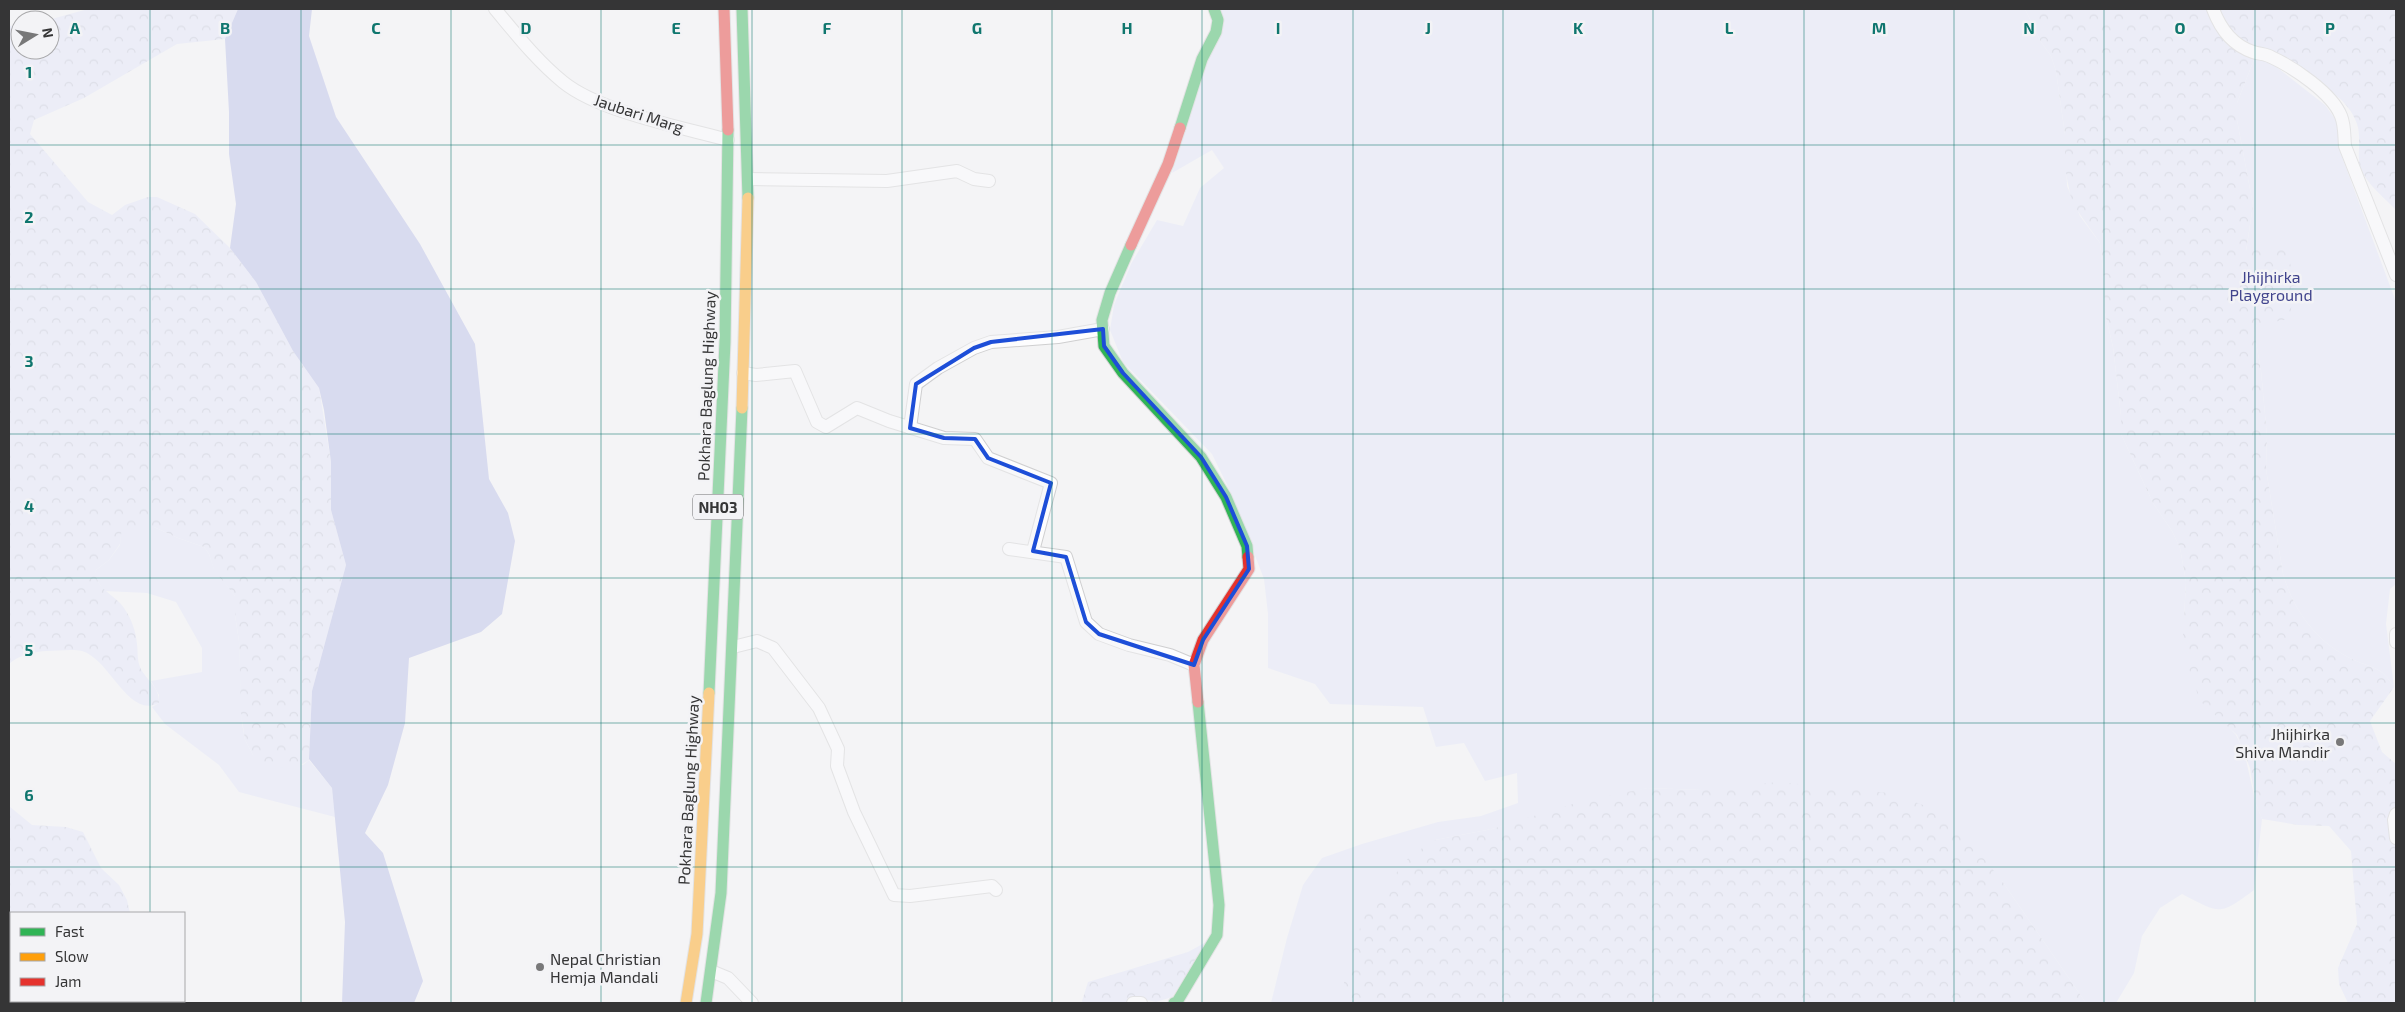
<svg xmlns="http://www.w3.org/2000/svg" width="2405" height="1012" viewBox="0 0 2405 1012" font-family="'Exo 2',sans-serif">
	<style>
		.green { fill: #e2e5f9 }
		.forest { fill: url(#forest-crowns) }
		.water { fill: #b7bce7 }
		.lines { fill: none; stroke-linecap: round; stroke-linejoin: round }
		.street-casing { stroke: #cfcfd0; stroke-width: 14 }
		.fast-casing { stroke: #cfcfd0; stroke-width: 13 }
		.slow-casing { stroke: #cfcfd0; stroke-width: 13 }
		.jam-casing { stroke: #cfcfd0; stroke-width: 13 }
		.street { stroke: #fdfdfe; stroke-width: 12 }
		.fast { stroke: #30b455; stroke-width: 11 }
		.slow { stroke: #ff9f0a; stroke-width: 11 }
		.jam { stroke: #e5322d; stroke-width: 11 }
		.marked { fill: none; stroke: #1d4ed8; stroke-width: 4; stroke-linejoin: round }
		.grid { fill: none; stroke: #0f766e; stroke-width: 1; stroke-opacity: 0.55 }
		.poi-dot { fill: #787879; stroke: #f3f3f6; stroke-width: 2 }
		.labels { text-anchor: middle; dominant-baseline: central; stroke-width: 5; stroke-linejoin: round; paint-order: stroke }
		.shield { fill: #f3f3f6; stroke: #6e6e70; stroke-width: 1 }
		.shield-label { font-size: 15px; font-weight: bold; fill: #353536 }
		.street-label { font-size: 16px; fill: #353536; stroke: #f3f3f6 }
		.park-label { font-size: 16px; fill: #41448d; stroke: #f3f3f6 }
		.poi-label { font-size: 16px; fill: #353536; stroke: #f3f3f6; text-anchor: end }
		.grid-label { font-size: 16px; text-anchor: middle; font-weight: bold; fill: #0f766e; stroke: #f3f3f6; stroke-width: 5; stroke-linejoin: round; paint-order: stroke }
	</style>
	<defs>
		<pattern id="forest-crowns" width="20" height="18" patternUnits="userSpaceOnUse" patternTransform="scale(1.25)"><rect width="20" height="18" fill="#e2e5f9"/><path d="M2 6a3 3 0 1 1 6 0M12 15a3 3 0 1 1 6 0" fill="none" stroke="#c2c5d6"/></pattern>
	</defs>
	<rect width="100%" height="100%" fill="#f4f4f5"/>
	<g class="green">
		<path d="M 1220,9 L 2025,9 L 2041,42 L 2051,56 L 2056,71 L 2065,135 L 2067,186 L 2080,216 L 2100,243 L 2104,279 L 2105,313 L 2113,347 L 2121,416 L 2121,434 L 2153,503 L 2172,531 L 2180,548 L 2186,582 L 2184,617 L 2225,723 L 2236,735 L 2244,751 L 2256,804 L 2262,819 L 2254,890 C 2218,917 2220,913 2182,894 L 2160,908 L 2142,936 L 2134,973 L 2116,1003 L 2086,1003 L 2002,881 L 1702,790 L 1647,788 L 1492,829 L 1435,840 L 1344,982 L 1344,1003 L 1271,1003 L 1287,938 L 1303,885 L 1322,858 L 1362,844 L 1438,822 L 1481,816 L 1518,803 L 1517,773 L 1485,781 L 1464,743 L 1436,747 L 1423,707 L 1330,704 L 1315,684 L 1268,668 L 1268,614 L 1264,579 L 1232,495 L 1212,454 L 1123,362 L 1110,330 L 1114,305 L 1131,264 L 1157,220 L 1183,226 L 1200,188 L 1224,168 L 1212,150 L 1172,173 Z"/>
		<path d="M 2255,57 L 2265,58 L 2325,105 L 2339,124 L 2342,157 L 2396,302 L 2396,584 L 2390,589 L 2386,624 L 2394,687 C 2381,666 2374,669 2354,660 C 2318,644 2294,612 2283,574 L 2266,469 L 2267,436 L 2261,371 L 2254,331 L 2257,325 L 2246,252 L 2253,205 L 2237,120 L 2237,103 Z"/>
		<polygon points="137,526 154,527 178,538 204,547 209,554 214,569 235,596 235,615 239,641 242,723 245,740 253,755 303,765 309,760 332,788 335,817 239,792 219,765 165,724 152,707 159,703 159,695 151,681 202,672 202,648 176,602 147,593 104,591 95,577 96,570 109,560 120,545 121,527"/>
	</g>
	<g class="forest">
		<path d="M 88,9 L 238,9 L 225,39 L 177,44 L 84,98 L 34,120 L 30,134 L 88,202 L 112,215 L 125,205 L 148,197 L 157,197 L 195,214 L 230,248 L 256,282 L 293,351 L 319,388 L 331,462 L 331,510 L 346,565 L 312,691 L 309,760 L 296,768 L 266,767 L 253,755 L 245,740 L 241,714 L 239,641 L 235,615 L 235,596 L 214,570 L 209,554 L 204,547 L 178,538 L 154,527 L 122,527 L 120,544 L 109,560 L 96,570 C 94,589 115,594 124,608 C 131,618 136,631 137,644 C 138,652 137,659 140,667 C 146,681 160,686 159,703 C 128,719 110,659 82,651 C 72,649 58,651 47,651 C 36,651 17,656 9,664 L 9,26 L 20,25 L 20,50 L 50,50 L 48,20 Z"/>
		<path d="M 2025,9 L 2396,9 L 2396,210 C 2384,197 2362,181 2359,162 C 2358,150 2361,136 2357,124 C 2345,86 2289,71 2255,57 L 2237,103 L 2237,120 L 2253,205 L 2246,251 L 2252,244 L 2286,249 L 2296,284 L 2289,319 L 2257,325 L 2254,331 L 2261,371 L 2267,436 L 2266,469 L 2283,574 C 2294,612 2318,644 2354,660 C 2374,669 2381,666 2394,687 L 2370,721 L 2382,752 L 2396,764 L 2396,1003 L 2348,1003 L 2339,984 L 2338,968 L 2357,924 L 2351,851 L 2329,826 L 2298,825 L 2262,819 L 2256,804 L 2250,768 L 2237,735 L 2200,701 L 2189,669 L 2183,636 L 2186,582 L 2180,548 L 2172,531 L 2153,503 L 2121,434 L 2121,416 L 2113,347 L 2105,313 L 2104,279 L 2100,243 L 2072,203 L 2065,169 L 2065,135 L 2056,71 L 2051,56 L 2041,42 Z"/>
		<polygon points="1778,782 1890,793 1948,814 2002,881 2086,1003 1344,1003 1344,982 1365,911 1410,856 1435,840 1492,829 1582,801 1647,788 1702,790"/>
		<polygon points="9,806 32,825 66,827 83,832 101,868 119,885 127,900 130,913 9,912"/>
		<polygon points="1208,941 1172,997 1156,1002 1139,998 1127,1003 1083,1003 1082,1001 1088,982 1188,952"/>
	</g>
	<polygon class="water" points="238,9 312,9 309,36 336,117 420,244 475,344 489,479 508,513 515,541 502,614 481,632 409,658 405,723 388,785 365,833 383,853 423,981 414,1003 342,1003 345,922 332,788 309,759 312,691 346,565 331,510 331,462 324,410 319,388 293,351 256,282 230,248 236,204 229,154 229,112 225,39"/>
	<g class="lines">
		<g class="street-casing">
			<g id="street">
				<path d="M 495,9 C 516,34 537,61 563,82 C 600,112 681,127 728,140"/>
				<path d="M 2213,9 C 2220,28 2232,45 2253,52 C 2259,54 2266,54 2271,57 C 2293,67 2332,93 2341,116 C 2345,126 2344,135 2345,146 L 2396,275"/>
				<polyline points="748,179 887,181 957,171 974,179 989,181"/>
				<polyline points="743,373 756,375 795,371 817,422 826,427 857,408 889,421 944,438 975,439 988,458 1051,483 1033,551"/>
				<polyline points="910,428 916,384 938,368 974,348 991,342 1058,337 1103,329"/>
				<polyline points="1009,549 1066,557 1086,622 1099,634 1129,645 1170,655 1194,665"/>
				<polyline points="2396,634 2396,642"/>
				<polyline points="733,647 757,641 773,648 819,708 838,749 837,766 854,812 894,895 910,896 992,886 996,890"/>
				<polyline points="2396,814 2394,820 2396,838"/>
				<polyline points="711,971 728,978 752,1003"/>
				<polyline points="1133,1003 1141,1003"/>
			</g>
		</g>
		<g class="fast-casing">
			<g id="fast">
				<polyline points="742,9 748,198"/>
				<polyline points="1180,128 1202,59 1216,32 1218,20 1214,9"/>
				<polyline points="1131,245 1110,293 1102,320 1104,346 1123,373 1201,457 1226,497 1247,546 1248,557"/>
				<polyline points="709,693 725,342 728,130"/>
				<polyline points="706,1003 721,893 742,408"/>
				<polyline points="1174,1003 1177,1002 1217,935 1219,905 1198,702"/>
			</g>
		</g>
		<g class="slow-casing">
			<g id="slow">
				<polyline points="742,408 748,198"/>
				<polyline points="686,1003 697,934 709,693"/>
			</g>
		</g>
		<g class="jam-casing">
			<g id="jam">
				<polyline points="724,9 728,130"/>
				<polyline points="1131,245 1168,164 1180,128"/>
				<polyline points="1198,702 1194,665 1203,640 1249,569 1248,557"/>
			</g>
		</g>
		<use href="#street" class="street"/>
		<use href="#fast" class="fast"/>
		<use href="#slow" class="slow"/>
		<use href="#jam" class="jam"/>
	</g>
	<path d="M0 0H2405V1012H0ZM 1103,329 L 1104,346 L 1123,373 L 1201,457 L 1226,497 L 1247,546 L 1249,569 L 1203,640 L 1194,665 L 1099,634 L 1086,622 L 1066,557 L 1033,551 L 1051,483 L 988,458 L 975,439 L 944,438 L 910,428 L 916,384 L 974,348 L 991,342 Z" fill="#f4f4f5" fill-opacity=".55" fill-rule="evenodd"/>
	<path class="marked" d="M 1103,329 L 1104,346 L 1123,373 L 1201,457 L 1226,497 L 1247,546 L 1249,569 L 1203,640 L 1194,665 L 1099,634 L 1086,622 L 1066,557 L 1033,551 L 1051,483 L 988,458 L 975,439 L 944,438 L 910,428 L 916,384 L 974,348 L 991,342 Z"/>
	<path class="grid" d="M 150,9 L 150,913M 301,9 L 301,1003M 451,9 L 451,1003M 601,9 L 601,1003M 752,9 L 752,1003M 902,9 L 902,1003M 1052,9 L 1052,1003M 1202,9 L 1202,1003M 1353,9 L 1353,1003M 1503,9 L 1503,1003M 1653,9 L 1653,1003M 1804,9 L 1804,1003M 1954,9 L 1954,1003M 2104,9 L 2104,1003M 2255,9 L 2255,1003M 9,145 L 2396,145M 9,289 L 2396,289M 9,434 L 2396,434M 9,578 L 2396,578M 9,723 L 2396,723M 9,867 L 2396,867M 150,1001 L 150,1003"/>
	<g class="poi-dot">
		<circle cx="2340" cy="742" r="5"/>
		<circle cx="540" cy="967" r="5"/>
	</g>
	<g class="labels">
		<rect class="shield" x="693" y="494.5" width="50" height="25" rx="4"/>
		<g class="shield-label">
			<text x="718" y="507">NH03</text>
		</g>
		<g class="street-label">
			<text transform="translate(639 113) rotate(18)">Jaubari Marg</text>
			<text transform="translate(706 386) rotate(-88)">Pokhara Baglung Highway</text>
			<text transform="translate(688 790) rotate(-87)">Pokhara Baglung Highway</text>
		</g>
		<g class="park-label">
			<text x="2271" y="276">Jhijhirka<tspan x="2271" dy="18">Playground</tspan></text>
		</g>
		<g class="poi-label">
			<text x="2330" y="733">Jhijhirka<tspan x="2330" dy="18">Shiva Mandir</tspan></text>
			<text x="550" y="958" text-anchor="start">Nepal Christian<tspan x="550" dy="18">Hemja Mandali</tspan></text>
		</g>
	</g>
	<g class="grid-label">
		<text x="75" y="34">A</text>
		<text x="225" y="34">B</text>
		<text x="376" y="34">C</text>
		<text x="526" y="34">D</text>
		<text x="676" y="34">E</text>
		<text x="827" y="34">F</text>
		<text x="977" y="34">G</text>
		<text x="1127" y="34">H</text>
		<text x="1278" y="34">I</text>
		<text x="1428" y="34">J</text>
		<text x="1578" y="34">K</text>
		<text x="1729" y="34">L</text>
		<text x="1879" y="34">M</text>
		<text x="2029" y="34">N</text>
		<text x="2180" y="34">O</text>
		<text x="2330" y="34">P</text>
		<text x="29" y="78">1</text>
		<text x="29" y="223">2</text>
		<text x="29" y="367">3</text>
		<text x="29" y="512">4</text>
		<text x="29" y="656">5</text>
		<text x="29" y="801">6</text>
	</g>
	<rect width="2405" height="1012" fill="none" stroke="#353536" stroke-width="20"/>
	<rect x="10" y="912" width="175" height="90" fill="#f3f3f6" stroke="#a7a7a9"/>
	<rect x="20" y="928" width="25" height="8" fill="#30b455" stroke="#a7a7a9"/>
	<text x="55" y="937" font-size="15" fill="#353536">Fast</text>
	<rect x="20" y="953" width="25" height="8" fill="#ff9f0a" stroke="#a7a7a9"/>
	<text x="55" y="962" font-size="15" fill="#353536">Slow</text>
	<rect x="20" y="978" width="25" height="8" fill="#e5322d" stroke="#a7a7a9"/>
	<text x="55" y="987" font-size="15" fill="#353536">Jam</text>
	<g transform="translate(35 35) rotate(80)"><circle r="24" fill="#f3f3f6" stroke="#a7a7a9"/>
	<path d="M0-4L9 19L0 12L-9 19Z" fill="#787879"/>
	<text y="-8" font-size="14" font-weight="bold" text-anchor="middle" fill="#353536">N</text>
	</g>
</svg>
